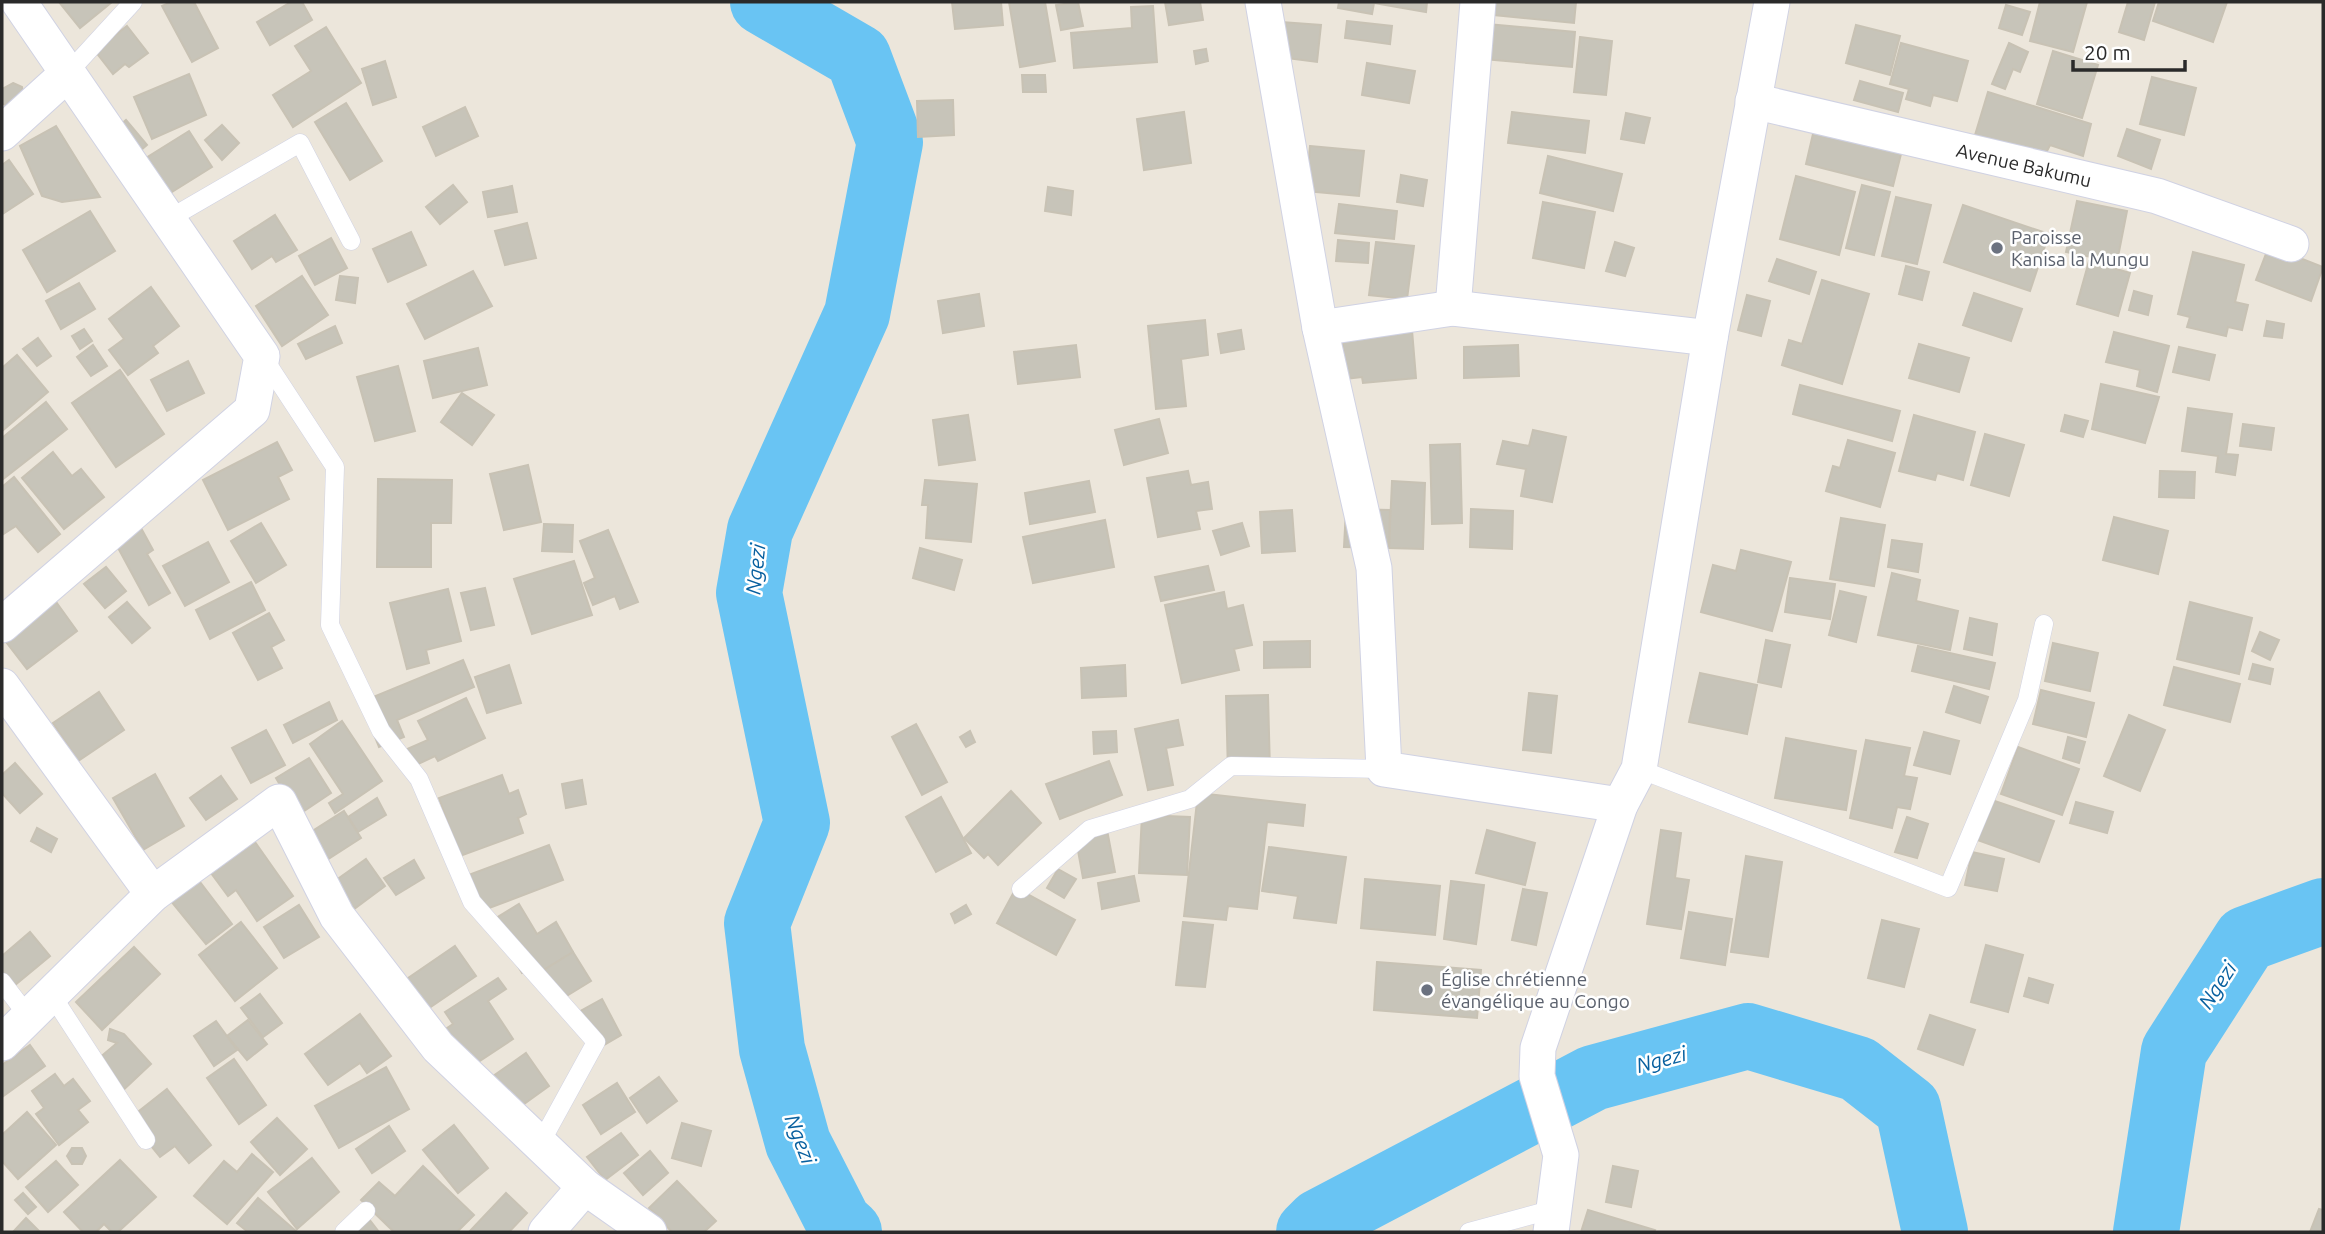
<svg xmlns="http://www.w3.org/2000/svg" width="2325" height="1234" viewBox="0 0 2325 1234" font-family="Ubuntu,sans-serif">
	<style>
		.lines { fill: none; stroke-linecap: round; stroke-linejoin: round }
		.river { stroke: #69c4f3; stroke-width: 66 }
		.building { fill: #c7c4b9; stroke: #c8c2b4; stroke-width: 2 }
		.service-casing { stroke: #d0d2e3; stroke-width: 19 }
		.minor-casing { stroke: #d0d2e3; stroke-width: 37 }
		.service { stroke: #fff; stroke-width: 18 }
		.minor { stroke: #fff; stroke-width: 35 }
		.worship-dot { fill: #6b7280; stroke: #fff; stroke-width: 2.5 }
		.labels { text-anchor: middle; dominant-baseline: central; stroke-width: 5; stroke-linejoin: round; paint-order: stroke }
		.street-label { font-size: 19px; fill: #2a2a2a; stroke: #fff }
		.worship-label { font-size: 19px; fill: #5b616d; stroke: #fff; text-anchor: start }
		.water-label { font-size: 21px; font-style: italic; fill: #08609f; stroke: #fff }
	</style>
	<rect width="100%" height="100%" fill="#ece6db"/>
	<g class="lines">
		<g class="river">
			<polyline points="763,2 858,57 890,142 857,314 760,530 749,593 797,823 757,923 772,1049 798,1143 839,1223 849,1232"/>
			<polyline points="1309,1232 1319,1222 1593,1078 1748,1036 1858,1069 1908,1108 1935,1232"/>
			<polyline points="2146,1232 2174,1051 2246,939 2323,911"/>
		</g>
	</g>
	<g class="building">
		<polygon points="59,2 112,2 80,28"/>
		<polygon points="171,2 194,2 218,48 192,62 162,6"/>
		<polygon points="291,2 302,2 312,20 270,45 257,22"/>
		<polygon points="952,2 1001,2 1003,25 955,29"/>
		<polygon points="1009,2 1045,2 1055,61 1020,67"/>
		<polygon points="1078,2 1083,26 1061,30 1056,5"/>
		<polygon points="1165,2 1200,2 1203,20 1169,25"/>
		<polygon points="1339,2 1427,2 1426,12 1374,3 1372,14 1338,8"/>
		<polygon points="1485,2 1576,2 1574,23 1484,14"/>
		<polygon points="2040,2 2087,2 2073,52 2030,41"/>
		<polygon points="2128,2 2155,2 2144,40 2119,32"/>
		<polygon points="2159,2 2227,2 2213,42 2153,21"/>
		<polygon points="2006,5 2030,12 2022,35 1999,28"/>
		<polygon points="1153,6 1157,62 1074,68 1071,33 1132,28 1131,7"/>
		<polygon points="1347,21 1392,26 1390,44 1345,38"/>
		<polygon points="1281,22 1321,25 1317,62 1278,57"/>
		<polygon points="1487,24 1575,32 1572,67 1484,59"/>
		<polygon points="1856,25 1900,36 1890,75 1846,63"/>
		<polygon points="127,26 148,53 129,67 125,64 113,74 95,51"/>
		<polygon points="326,27 361,83 293,127 273,95 311,71 295,46"/>
		<polygon points="1580,37 1612,41 1606,95 1574,92"/>
		<polygon points="1901,43 1968,61 1957,101 1933,95 1930,106 1906,99 1909,89 1890,84"/>
		<polygon points="2009,43 2028,52 2020,72 2013,69 2005,89 1992,84"/>
		<polygon points="1206,49 1208,61 1196,64 1194,51"/>
		<polygon points="2053,51 2098,65 2082,118 2037,104"/>
		<polygon points="385,61 396,97 373,105 362,69"/>
		<polygon points="1367,63 1415,71 1409,103 1362,95"/>
		<polygon points="189,74 206,115 152,139 134,97"/>
		<polygon points="1022,75 1045,75 1046,92 1023,92"/>
		<polygon points="2152,77 2196,88 2184,135 2140,124"/>
		<polygon points="1860,81 1903,93 1898,112 1854,100"/>
		<polygon points="13,83 22,87 24,97 10,108 2,103 2,89"/>
		<polygon points="1988,92 2091,124 2083,156 2050,145 2044,157 1975,135"/>
		<polygon points="953,100 954,135 918,137 917,101"/>
		<polygon points="346,103 382,161 350,180 315,122"/>
		<polygon points="465,107 478,136 436,156 423,127"/>
		<polygon points="1184,112 1191,163 1144,170 1137,119"/>
		<polygon points="1512,112 1589,121 1585,153 1508,143"/>
		<polygon points="1626,113 1650,118 1644,143 1621,139"/>
		<polygon points="126,120 147,145 133,157 112,132"/>
		<polygon points="1816,121 1904,142 1893,186 1806,164"/>
		<polygon points="222,125 239,143 222,160 205,140"/>
		<polygon points="56,126 100,197 62,202 42,196 20,146"/>
		<polygon points="2127,129 2160,140 2151,169 2118,156"/>
		<polygon points="189,131 212,167 164,197 141,161"/>
		<polygon points="1310,146 1364,151 1359,196 1306,191"/>
		<polygon points="1548,156 1622,174 1613,211 1540,193"/>
		<polygon points="9,160 33,194 4,213 2,165"/>
		<polygon points="1401,175 1427,180 1423,206 1397,202"/>
		<polygon points="1796,176 1855,192 1839,255 1780,239"/>
		<polygon points="453,185 467,202 440,224 426,207"/>
		<polygon points="1862,185 1890,192 1874,255 1846,248"/>
		<polygon points="512,186 517,212 488,217 483,192"/>
		<polygon points="1048,187 1073,191 1071,215 1045,211"/>
		<polygon points="1896,197 1931,205 1917,264 1882,256"/>
		<polygon points="2077,201 2127,211 2117,262 2066,252"/>
		<polygon points="1543,202 1595,212 1584,268 1533,258"/>
		<polygon points="1339,204 1397,211 1394,239 1335,233"/>
		<polygon points="1963,205 2049,234 2030,291 1944,262"/>
		<polygon points="90,211 115,251 47,292 23,250"/>
		<polygon points="275,215 297,250 276,262 272,256 252,269 234,241"/>
		<polygon points="527,223 536,258 505,265 495,231"/>
		<polygon points="411,232 426,265 388,282 373,249"/>
		<polygon points="331,238 347,268 315,285 299,256"/>
		<polygon points="1338,240 1369,243 1368,263 1336,261"/>
		<polygon points="1376,242 1414,246 1407,299 1369,295"/>
		<polygon points="1615,242 1634,248 1625,276 1606,271"/>
		<polygon points="2269,246 2323,267 2311,301 2256,280"/>
		<polygon points="2193,252 2244,265 2235,302 2248,305 2242,330 2228,327 2226,336 2187,327 2190,317 2178,314"/>
		<polygon points="1777,259 1816,272 1809,294 1769,281"/>
		<polygon points="2089,261 2130,273 2118,316 2077,304"/>
		<polygon points="1906,266 1929,272 1922,300 1899,294"/>
		<polygon points="473,271 492,306 425,339 407,304"/>
		<polygon points="302,276 328,315 282,346 256,306"/>
		<polygon points="340,276 358,278 355,303 336,300"/>
		<polygon points="1822,280 1869,294 1842,384 1782,365 1789,340 1802,344"/>
		<polygon points="79,283 95,309 61,329 46,301"/>
		<polygon points="151,287 179,326 153,346 158,353 128,375 109,350 124,339 109,319"/>
		<polygon points="2134,291 2152,296 2148,315 2129,310"/>
		<polygon points="1974,293 2022,309 2011,341 1963,325"/>
		<polygon points="979,294 984,326 943,333 938,301"/>
		<polygon points="1747,295 1770,301 1761,336 1738,330"/>
		<polygon points="1205,320 1208,355 1181,359 1186,406 1156,409 1148,326"/>
		<polygon points="2267,321 2284,324 2282,338 2264,336"/>
		<polygon points="335,326 342,343 306,359 298,344"/>
		<polygon points="84,329 92,341 80,349 72,336"/>
		<polygon points="1241,330 1244,349 1221,353 1218,334"/>
		<polygon points="1412,330 1416,378 1363,383 1362,377 1346,379 1342,336"/>
		<polygon points="2114,332 2169,346 2157,392 2137,386 2140,370 2106,362"/>
		<polygon points="38,338 51,356 37,366 23,349"/>
		<polygon points="1919,344 1969,358 1959,392 1909,378"/>
		<polygon points="93,345 107,366 91,376 77,357"/>
		<polygon points="1076,345 1080,377 1018,384 1014,352"/>
		<polygon points="1518,345 1519,376 1464,378 1464,347"/>
		<polygon points="2179,347 2215,355 2209,380 2173,372"/>
		<polygon points="478,348 487,385 433,398 424,361"/>
		<polygon points="17,355 48,392 2,431 2,368"/>
		<polygon points="188,361 204,393 167,411 151,380"/>
		<polygon points="398,366 415,431 375,441 357,377"/>
		<polygon points="120,370 164,434 116,467 72,403"/>
		<polygon points="2101,384 2159,397 2145,443 2092,429"/>
		<polygon points="1800,385 1900,411 1892,441 1793,414"/>
		<polygon points="462,393 494,415 472,445 441,422"/>
		<polygon points="46,402 67,429 2,480 2,438"/>
		<polygon points="2188,408 2232,414 2226,454 2238,455 2235,475 2216,472 2218,456 2182,451"/>
		<polygon points="968,415 975,460 939,465 933,420"/>
		<polygon points="1914,415 1975,432 1963,480 1937,473 1935,480 1899,471"/>
		<polygon points="2065,415 2088,421 2083,437 2061,431"/>
		<polygon points="1159,419 1168,453 1124,465 1115,430"/>
		<polygon points="2243,424 2274,428 2271,450 2240,446"/>
		<polygon points="1533,430 1566,437 1552,502 1521,496 1526,469 1497,464 1503,441 1529,446"/>
		<polygon points="1985,434 2024,445 2009,496 1971,485"/>
		<polygon points="1848,440 1895,453 1880,507 1826,491 1833,466 1840,468"/>
		<polygon points="277,442 292,470 278,477 289,499 228,530 203,480"/>
		<polygon points="1460,444 1462,523 1432,524 1430,445"/>
		<polygon points="53,452 72,476 81,469 104,497 64,529 22,478"/>
		<polygon points="528,465 541,522 504,530 490,474"/>
		<polygon points="1188,471 1191,485 1208,482 1212,509 1196,511 1200,529 1158,537 1147,478"/>
		<polygon points="2160,471 2195,472 2194,498 2159,497"/>
		<polygon points="14,477 60,534 38,552 16,526 2,535 2,487"/>
		<polygon points="378,479 452,480 451,523 431,523 431,567 377,567"/>
		<polygon points="925,480 977,484 971,542 926,538 928,505 922,505"/>
		<polygon points="1089,481 1095,512 1030,524 1025,493"/>
		<polygon points="1392,481 1425,483 1423,549 1389,548"/>
		<polygon points="1346,509 1390,510 1389,548 1344,547"/>
		<polygon points="1471,509 1513,511 1512,549 1470,547"/>
		<polygon points="1292,510 1295,551 1262,553 1260,512"/>
		<polygon points="2114,517 2168,531 2158,574 2103,560"/>
		<polygon points="1841,518 1885,525 1874,586 1830,579"/>
		<polygon points="1105,520 1114,567 1033,583 1023,537"/>
		<polygon points="261,523 286,565 256,583 231,541"/>
		<polygon points="1242,523 1249,546 1221,555 1213,531"/>
		<polygon points="544,524 573,525 572,552 542,551"/>
		<polygon points="141,528 153,550 147,554 170,593 149,605 116,544"/>
		<polygon points="608,530 638,602 620,609 615,596 593,605 584,583 595,578 580,541"/>
		<polygon points="1892,540 1922,544 1918,572 1888,567"/>
		<polygon points="208,542 229,582 185,606 163,566"/>
		<polygon points="920,548 962,560 954,590 913,578"/>
		<polygon points="1741,550 1791,562 1772,631 1701,612 1713,565 1736,571"/>
		<polygon points="574,561 592,615 532,634 514,579"/>
		<polygon points="1208,566 1214,590 1161,601 1155,577"/>
		<polygon points="106,567 126,591 105,608 84,584"/>
		<polygon points="1892,573 1920,580 1916,601 1958,611 1950,650 1878,635"/>
		<polygon points="1790,578 1835,584 1830,619 1785,612"/>
		<polygon points="251,582 265,610 210,639 196,610"/>
		<polygon points="485,588 494,625 471,630 461,593"/>
		<polygon points="448,589 461,641 426,650 429,663 407,669 390,603"/>
		<polygon points="1840,591 1866,597 1856,642 1829,635"/>
		<polygon points="1224,592 1227,609 1243,605 1252,645 1234,649 1239,670 1182,683 1165,605"/>
		<polygon points="54,599 77,631 27,669 3,638"/>
		<polygon points="127,602 150,628 132,643 109,617"/>
		<polygon points="2190,602 2252,618 2239,674 2177,659"/>
		<polygon points="269,613 284,640 271,647 282,668 258,680 233,633"/>
		<polygon points="1970,618 1997,624 1992,655 1964,649"/>
		<polygon points="2260,632 2279,640 2270,660 2252,651"/>
		<polygon points="1766,640 1790,645 1781,687 1758,682"/>
		<polygon points="1310,641 1310,667 1264,668 1264,642"/>
		<polygon points="2053,643 2098,653 2090,691 2045,681"/>
		<polygon points="1918,646 1995,663 1989,689 1912,671"/>
		<polygon points="463,660 474,687 397,720 404,737 379,747 361,702"/>
		<polygon points="2253,664 2273,669 2270,684 2249,679"/>
		<polygon points="509,665 521,703 487,713 475,677"/>
		<polygon points="1125,665 1126,696 1082,698 1081,668"/>
		<polygon points="2174,667 2240,684 2230,722 2164,705"/>
		<polygon points="1700,673 1757,685 1747,734 1689,722"/>
		<polygon points="1954,686 1988,697 1980,723 1946,712"/>
		<polygon points="2041,690 2094,703 2086,737 2033,724"/>
		<polygon points="99,692 124,730 78,761 53,723"/>
		<polygon points="1529,693 1557,696 1551,753 1523,750"/>
		<polygon points="1268,695 1270,771 1228,773 1226,696"/>
		<polygon points="466,698 485,738 438,761 435,756 414,766 405,750 428,740 418,721"/>
		<polygon points="329,702 337,720 293,743 284,725"/>
		<polygon points="2129,715 2165,730 2140,791 2104,776"/>
		<polygon points="1178,720 1183,745 1166,748 1173,785 1148,790 1135,729"/>
		<polygon points="342,721 382,781 335,813 329,803 343,794 310,744"/>
		<polygon points="916,724 947,782 922,795 892,737"/>
		<polygon points="266,730 285,765 251,783 232,748"/>
		<polygon points="970,731 975,742 966,747 960,737"/>
		<polygon points="1116,731 1117,752 1094,754 1093,732"/>
		<polygon points="1924,732 1959,741 1950,774 1914,765"/>
		<polygon points="2068,737 2085,742 2079,763 2063,758"/>
		<polygon points="1786,738 1856,751 1846,810 1775,798"/>
		<polygon points="1866,740 1910,748 1904,776 1917,778 1910,809 1897,807 1892,828 1850,818"/>
		<polygon points="2018,747 2079,769 2062,815 2001,794"/>
		<polygon points="309,758 331,793 298,815 276,778"/>
		<polygon points="1109,761 1122,795 1060,819 1046,784"/>
		<polygon points="15,763 42,794 20,813 2,793 2,775"/>
		<polygon points="155,774 184,826 143,850 113,798"/>
		<polygon points="502,775 509,794 518,790 526,814 518,818 523,833 460,856 439,798"/>
		<polygon points="221,776 237,799 206,820 190,798"/>
		<polygon points="582,780 586,804 566,808 562,784"/>
		<polygon points="1011,791 1041,823 998,865 988,854 984,858 964,838"/>
		<polygon points="1198,793 1305,805 1303,826 1267,822 1257,909 1228,906 1226,920 1184,916"/>
		<polygon points="1980,796 2054,821 2039,862 1966,836"/>
		<polygon points="941,797 971,853 936,872 906,817"/>
		<polygon points="377,798 386,815 358,832 348,817"/>
		<polygon points="2076,802 2113,812 2107,833 2070,823"/>
		<polygon points="344,811 361,838 313,869 295,842"/>
		<polygon points="1142,815 1190,817 1187,875 1139,873"/>
		<polygon points="1907,817 1928,824 1917,858 1895,852"/>
		<polygon points="37,828 57,839 51,852 31,841"/>
		<polygon points="1107,830 1115,872 1083,878 1075,834"/>
		<polygon points="1487,830 1535,843 1525,885 1476,873"/>
		<polygon points="1661,830 1681,833 1675,878 1689,880 1681,929 1647,924"/>
		<polygon points="255,842 293,896 257,921 236,890 228,896 211,873"/>
		<polygon points="549,845 563,880 476,913 463,877"/>
		<polygon points="1269,847 1346,857 1336,923 1294,918 1298,896 1262,891"/>
		<polygon points="1972,852 2004,859 1997,891 1965,885"/>
		<polygon points="1746,856 1782,862 1768,957 1731,952"/>
		<polygon points="366,859 385,886 346,915 325,888"/>
		<polygon points="414,860 424,878 396,895 384,878"/>
		<polygon points="1058,869 1076,879 1064,898 1047,888"/>
		<polygon points="1134,876 1139,901 1102,909 1098,883"/>
		<polygon points="197,878 232,924 206,944 170,900"/>
		<polygon points="1365,879 1440,886 1435,935 1361,928"/>
		<polygon points="1451,881 1484,885 1476,944 1444,939"/>
		<polygon points="1016,888 1075,920 1056,955 997,923"/>
		<polygon points="1523,889 1547,893 1536,945 1512,940"/>
		<polygon points="519,904 537,934 556,922 573,952 534,976 530,969 522,973 491,921"/>
		<polygon points="299,905 319,937 284,958 264,927"/>
		<polygon points="966,905 971,914 955,923 951,914"/>
		<polygon points="1689,912 1732,919 1725,965 1681,958"/>
		<polygon points="1882,920 1919,929 1904,987 1868,978"/>
		<polygon points="241,922 277,968 235,1001 199,955"/>
		<polygon points="1183,922 1213,925 1205,987 1176,985"/>
		<polygon points="30,932 50,956 9,990 2,981 2,956"/>
		<polygon points="1986,945 2023,955 2008,1012 1971,1002"/>
		<polygon points="455,946 476,976 416,1017 395,987"/>
		<polygon points="134,947 160,974 102,1030 76,1002"/>
		<polygon points="573,952 591,981 552,1005 534,976"/>
		<polygon points="1377,962 1481,970 1477,1018 1374,1010"/>
		<polygon points="498,978 506,989 488,1001 513,1039 469,1068 444,1030 453,1024 445,1012"/>
		<polygon points="2029,978 2053,985 2048,1003 2024,996"/>
		<polygon points="260,994 282,1023 263,1037 241,1008"/>
		<polygon points="602,999 621,1035 597,1049 577,1013"/>
		<polygon points="360,1014 391,1056 367,1073 360,1063 328,1085 305,1054"/>
		<polygon points="1930,1015 1975,1030 1963,1065 1918,1049"/>
		<polygon points="248,1020 267,1044 247,1060 227,1036"/>
		<polygon points="216,1021 237,1050 214,1066 194,1036"/>
		<polygon points="110,1029 124,1034 151,1064 119,1094 92,1064 117,1043 108,1040"/>
		<polygon points="30,1045 45,1066 2,1097 2,1065"/>
		<polygon points="526,1053 549,1086 510,1114 486,1081"/>
		<polygon points="234,1059 266,1105 239,1124 207,1078"/>
		<polygon points="386,1067 409,1109 339,1148 315,1106"/>
		<polygon points="55,1074 64,1086 73,1079 90,1101 78,1110 88,1122 59,1145 36,1114 44,1108 32,1091"/>
		<polygon points="659,1077 677,1101 647,1123 630,1098"/>
		<polygon points="617,1083 635,1112 601,1134 583,1105"/>
		<polygon points="167,1089 211,1145 189,1163 175,1146 160,1157 129,1119"/>
		<polygon points="27,1112 56,1145 18,1179 2,1161 2,1135"/>
		<polygon points="277,1118 307,1149 280,1175 251,1142"/>
		<polygon points="682,1123 711,1131 701,1166 672,1158"/>
		<polygon points="454,1125 488,1168 458,1193 423,1150"/>
		<polygon points="389,1126 405,1151 372,1173 356,1149"/>
		<polygon points="621,1133 638,1155 605,1180 587,1157"/>
		<polygon points="72,1148 82,1148 86,1156 82,1164 72,1164 67,1156"/>
		<polygon points="650,1151 668,1173 643,1195 624,1173"/>
		<polygon points="252,1154 273,1172 227,1224 194,1196 224,1161 237,1172"/>
		<polygon points="312,1158 339,1192 297,1229 268,1192"/>
		<polygon points="120,1160 156,1197 118,1232 112,1232 104,1224 96,1232 83,1232 64,1212"/>
		<polygon points="56,1161 78,1185 48,1212 26,1187"/>
		<polygon points="423,1166 474,1215 457,1232 394,1232 361,1200 379,1182 395,1196"/>
		<polygon points="1613,1166 1638,1171 1631,1207 1606,1202"/>
		<polygon points="677,1181 716,1221 704,1232 672,1232 649,1208"/>
		<polygon points="23,1193 36,1207 28,1214 15,1200"/>
		<polygon points="506,1193 527,1213 509,1232 469,1232"/>
		<polygon points="258,1198 297,1232 248,1232 237,1223"/>
		<polygon points="2319,1209 2323,1210 2323,1232 2310,1232"/>
		<polygon points="1588,1210 1655,1230 1654,1232 1581,1232"/>
		<polygon points="26,1218 40,1232 13,1232"/>
		<polygon points="369,1219 379,1232 353,1232"/>
	</g>
	<g class="lines">
		<g class="service-casing">
			<g id="service">
				<polyline points="67,74 133,2"/>
				<polyline points="167,220 300,143 351,241"/>
				<polyline points="263,357 335,467 330,625 381,731 419,779 472,902 596,1042 540,1144"/>
				<polyline points="1639,769 1948,888 2027,700 2044,624"/>
				<polyline points="1021,889 1090,829 1190,799 1231,766 1384,769"/>
				<polyline points="2,982 28,1016"/>
				<polyline points="51,994 146,1140"/>
				<polyline points="344,1232 366,1211"/>
				<polyline points="1469,1232 1554,1209"/>
			</g>
		</g>
		<g class="minor-casing">
			<g id="minor">
				<polyline points="1263,2 1320,328 1374,568 1384,769 1620,805"/>
				<polyline points="1753,101 2157,196 2291,244"/>
				<polyline points="2,133 67,74"/>
				<polyline points="1453,308 1478,2"/>
				<polyline points="1320,328 1453,308 1710,338"/>
				<polyline points="2,625 252,410 262,356 19,2"/>
				<polyline points="2,686 153,894"/>
				<polyline points="2,1043 153,894 279,802 337,916 438,1047 585,1187 649,1232"/>
				<polyline points="546,1232 585,1187"/>
				<polyline points="1551,1232 1561,1155 1537,1076 1538,1048 1620,805 1639,769 1710,338 1772,2"/>
			</g>
		</g>
		<use href="#service" class="service"/>
		<use href="#minor" class="minor"/>
	</g>
	<g class="worship-dot">
		<circle cx="1997" cy="248" r="7"/>
		<circle cx="1427" cy="990" r="7"/>
	</g>
	<g class="labels">
		<g class="street-label">
			<text transform="translate(2024 165) rotate(13)">Avenue Bakumu</text>
		</g>
		<g class="worship-label">
			<text x="2011" y="237">Paroisse<tspan x="2011" dy="22">Kanisa la Mungu</tspan></text>
			<text x="1441" y="979">Église chrétienne<tspan x="1441" dy="22">évangélique au Congo</tspan></text>
		</g>
		<g class="water-label">
			<text transform="translate(755 569) rotate(-84)">Ngezi</text>
			<text transform="translate(2217 985) rotate(-57)">Ngezi</text>
			<text transform="translate(1661 1059) rotate(-15)">Ngezi</text>
			<text transform="translate(801 1139) rotate(69)">Ngezi</text>
		</g>
	</g>
	<rect width="2325" height="1234" fill="none" stroke="#2a2a2a" stroke-width="7"/>
	<path d="M2073 60v10h112v-10" fill="none" stroke="#2a2a2a" stroke-width="3.5"/>
	<text x="2084" y="60" font-size="21" fill="#2a2a2a" stroke="#ffffff" stroke-width="5" paint-order="stroke">20 m</text>
</svg>
